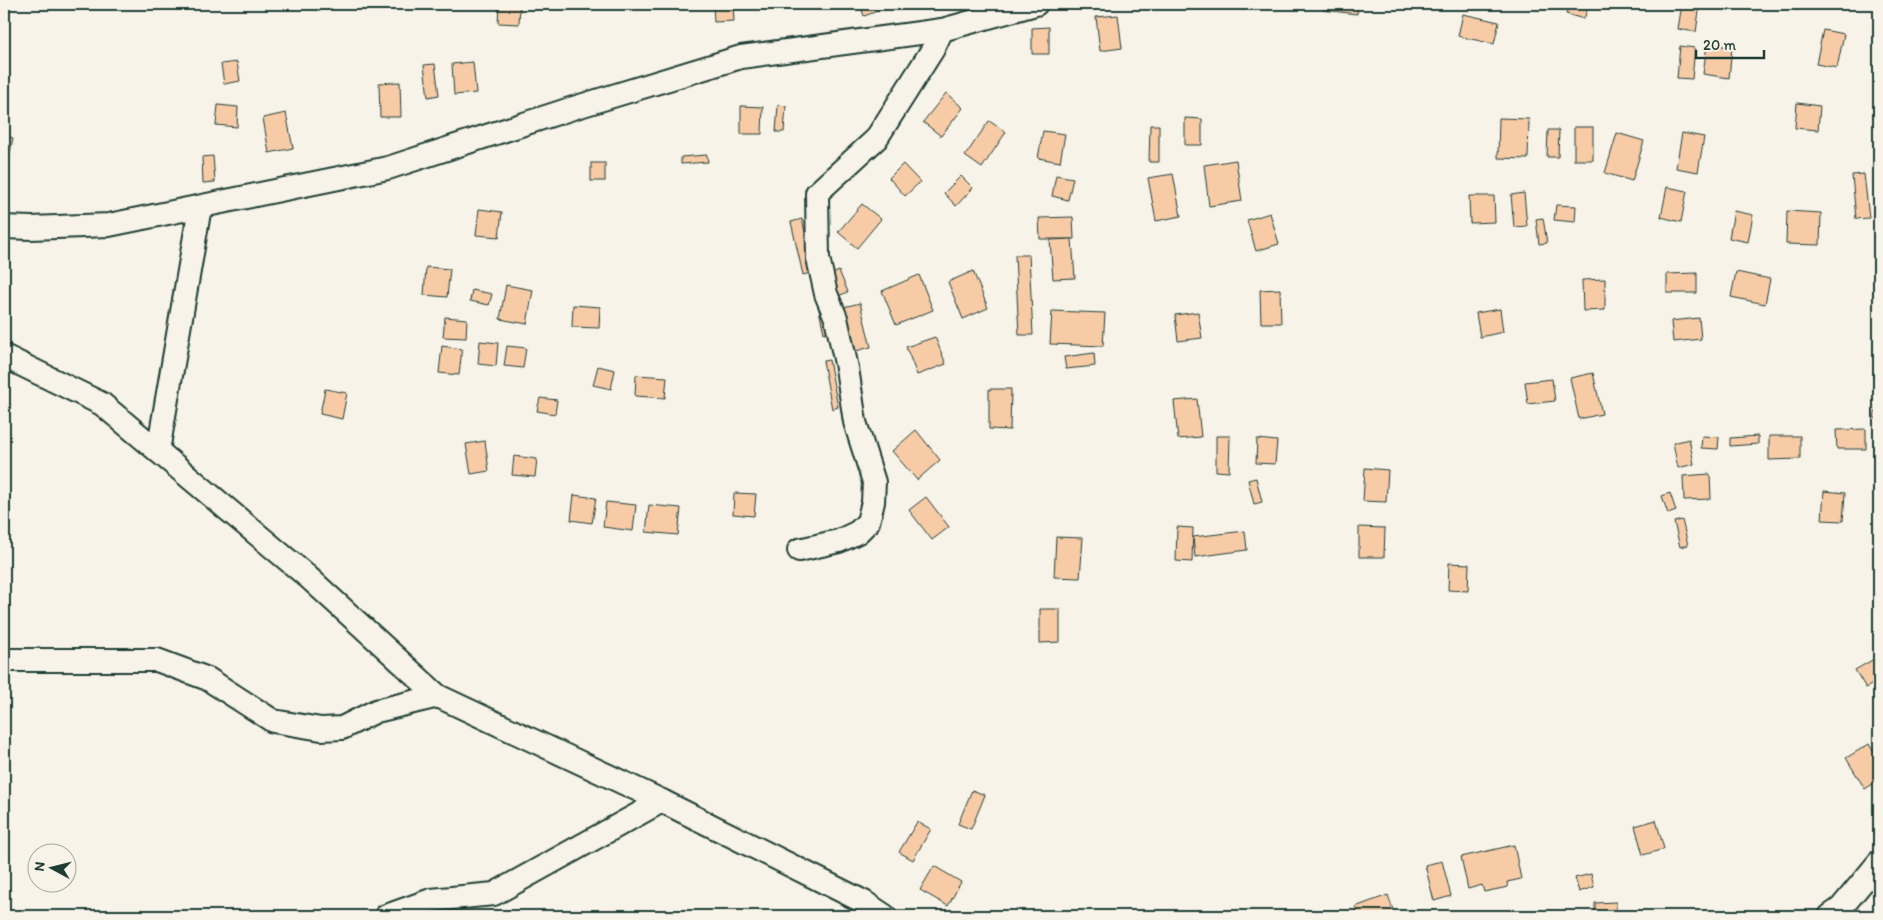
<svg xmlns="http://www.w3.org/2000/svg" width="1883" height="920" viewBox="0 0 1883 920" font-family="Itim,sans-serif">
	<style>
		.building { fill: #f8cba7; stroke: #1f3d34 }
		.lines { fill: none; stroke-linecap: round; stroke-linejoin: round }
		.minor-casing { stroke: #1f3d34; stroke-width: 26 }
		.minor { stroke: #f7f3e8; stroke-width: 22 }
	</style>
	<rect width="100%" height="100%" fill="#f7f3e8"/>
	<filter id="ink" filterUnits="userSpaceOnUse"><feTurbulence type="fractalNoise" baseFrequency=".02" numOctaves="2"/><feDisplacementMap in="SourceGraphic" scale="10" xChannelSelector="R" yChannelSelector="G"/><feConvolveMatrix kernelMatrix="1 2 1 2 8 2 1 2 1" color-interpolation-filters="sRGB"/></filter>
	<g filter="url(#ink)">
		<g class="building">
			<polygon points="499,4 520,4 519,24 498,23"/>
			<polygon points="713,4 733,4 734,21 714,22"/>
			<polygon points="777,4 811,4 778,6"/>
			<polygon points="860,4 882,4 883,9 864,16"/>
			<polygon points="1324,4 1358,4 1357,14 1323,10"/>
			<polygon points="1569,4 1589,4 1584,19 1566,14"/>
			<polygon points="1682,4 1700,4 1696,32 1678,29"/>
			<polygon points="1463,14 1499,22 1494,44 1458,36"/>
			<polygon points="1118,15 1122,48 1100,51 1096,17"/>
			<polygon points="1049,27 1049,54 1032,54 1032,28"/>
			<polygon points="1823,30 1844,34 1837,68 1816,64"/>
			<polygon points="1707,44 1732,47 1729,78 1703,74"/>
			<polygon points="1680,46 1695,48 1692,79 1677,78"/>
			<polygon points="237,62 240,81 224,84 221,64"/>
			<polygon points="473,62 476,93 454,95 452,64"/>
			<polygon points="435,64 439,95 428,97 424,65"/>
			<polygon points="400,82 401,117 380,117 379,83"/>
			<polygon points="946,93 963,108 941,136 923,122"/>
			<polygon points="1797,103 1820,106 1818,130 1795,128"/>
			<polygon points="218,105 238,107 237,127 216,125"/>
			<polygon points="778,105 786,106 784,132 776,132"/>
			<polygon points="741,106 763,107 762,134 741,134"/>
			<polygon points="286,113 293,148 269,153 263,118"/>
			<polygon points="1185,118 1202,119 1202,145 1185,145"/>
			<polygon points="1499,118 1529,119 1528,159 1498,158"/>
			<polygon points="989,121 1006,132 982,168 965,156"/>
			<polygon points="1150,125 1159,125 1159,162 1149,162"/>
			<rect x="1574" y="127" width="19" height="33"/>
			<polygon points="1548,130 1559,130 1558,157 1547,157"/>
			<polygon points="1043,131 1065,134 1060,162 1038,158"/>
			<polygon points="1617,133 1644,141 1632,181 1605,173"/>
			<polygon points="1682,133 1704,137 1698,172 1676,168"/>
			<polygon points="4,135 13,138 9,158 4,157"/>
			<polygon points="707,155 708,162 681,164 681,157"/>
			<polygon points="213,156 215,182 203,183 202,157"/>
			<polygon points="1236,160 1242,201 1209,206 1204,165"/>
			<rect x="591" y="163" width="14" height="18"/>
			<polygon points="903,164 920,182 905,196 889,178"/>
			<polygon points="1173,174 1181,216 1156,221 1148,178"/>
			<polygon points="1864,174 1869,218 1856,219 1852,175"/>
			<polygon points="1056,175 1073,178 1068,200 1052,196"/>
			<polygon points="961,176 973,188 956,206 944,193"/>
			<polygon points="1667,187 1687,191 1681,222 1661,217"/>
			<polygon points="1524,193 1527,226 1514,227 1511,195"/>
			<polygon points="1469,196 1494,196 1495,222 1470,223"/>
			<polygon points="862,204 881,219 857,248 838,232"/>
			<polygon points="1556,205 1576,206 1575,222 1554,220"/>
			<polygon points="479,209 502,212 499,237 476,235"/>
			<polygon points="1734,211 1753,215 1748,242 1729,238"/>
			<polygon points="1787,211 1821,213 1820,245 1786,244"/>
			<polygon points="1270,213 1279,244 1256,251 1247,220"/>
			<polygon points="1073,217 1074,239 1040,239 1039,218"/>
			<polygon points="1543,218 1547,243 1539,244 1536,219"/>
			<polygon points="802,219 814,272 803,275 791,222"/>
			<polygon points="1072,239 1075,278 1053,279 1050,240"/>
			<polygon points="1015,255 1029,255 1033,335 1019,335"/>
			<polygon points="426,267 450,269 447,297 424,295"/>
			<polygon points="839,271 848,292 838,296 830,275"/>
			<polygon points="973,271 988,308 963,319 948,282"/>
			<polygon points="1736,272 1770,279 1765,304 1731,297"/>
			<polygon points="1697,273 1697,293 1667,293 1667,274"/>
			<polygon points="919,275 933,310 896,325 882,291"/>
			<polygon points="1605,279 1605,310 1583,311 1582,280"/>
			<polygon points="506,285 533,290 527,324 500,319"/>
			<polygon points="814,287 829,331 824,333"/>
			<polygon points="1280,289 1281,323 1261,323 1260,290"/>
			<polygon points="472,290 492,294 489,305 470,301"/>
			<polygon points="860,303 871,347 852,352 840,308"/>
			<polygon points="573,305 600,307 599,328 572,327"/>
			<polygon points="1500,309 1503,332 1480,337 1476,313"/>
			<polygon points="1052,311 1105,313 1103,346 1050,344"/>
			<polygon points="1198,312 1202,338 1178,341 1175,315"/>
			<polygon points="445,317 467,319 466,338 443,337"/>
			<polygon points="1699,318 1701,339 1673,342 1671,321"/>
			<polygon points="935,337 946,364 917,375 906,347"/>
			<polygon points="480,341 498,343 496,366 478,364"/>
			<polygon points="442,346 462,349 459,375 439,373"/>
			<polygon points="507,346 526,348 523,368 504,366"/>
			<polygon points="1094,353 1095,366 1066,369 1064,357"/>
			<polygon points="829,360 838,407 832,409 823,361"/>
			<polygon points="598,366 615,370 611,389 593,385"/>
			<polygon points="1593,373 1602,414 1579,419 1570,378"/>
			<polygon points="636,375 667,377 665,398 635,396"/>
			<polygon points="1552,379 1555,401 1528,404 1525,382"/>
			<polygon points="325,389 347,393 342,419 320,414"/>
			<polygon points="989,389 1011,389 1010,430 989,429"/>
			<polygon points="1879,393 1879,419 1874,418"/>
			<polygon points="540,398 557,400 555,414 537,411"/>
			<polygon points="1197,399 1201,437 1178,439 1174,401"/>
			<polygon points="1866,429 1866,449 1837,449 1836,430"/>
			<polygon points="916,430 940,460 917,480 892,451"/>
			<polygon points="1216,436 1230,436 1229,472 1216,471"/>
			<polygon points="1702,436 1719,437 1718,449 1701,448"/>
			<polygon points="1758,436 1758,444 1730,446 1730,438"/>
			<polygon points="1769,436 1800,436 1800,459 1769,460"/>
			<polygon points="1257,439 1277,441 1275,464 1256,463"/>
			<polygon points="1689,439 1694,464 1678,468 1673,443"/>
			<polygon points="485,441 489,471 471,474 466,444"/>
			<polygon points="514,456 537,459 535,477 512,475"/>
			<polygon points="1365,468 1388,470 1386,502 1363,501"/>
			<polygon points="1710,474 1711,499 1684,500 1683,476"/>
			<polygon points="1256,478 1262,502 1254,504 1248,480"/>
			<polygon points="1824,491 1845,493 1843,521 1822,520"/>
			<polygon points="734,493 756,494 754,516 733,514"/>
			<polygon points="1670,493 1676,511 1668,514 1662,496"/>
			<polygon points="574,495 596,498 592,523 571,520"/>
			<polygon points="926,497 949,527 932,540 909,510"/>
			<polygon points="606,502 636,505 633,531 603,527"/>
			<polygon points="649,505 681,508 678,535 646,532"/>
			<polygon points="1682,520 1688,545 1680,547 1674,522"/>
			<polygon points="1177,527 1193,528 1192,562 1176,561"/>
			<polygon points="1359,527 1385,528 1384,557 1359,557"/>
			<polygon points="1245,531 1247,550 1195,557 1193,537"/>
			<polygon points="1056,537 1083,538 1080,578 1054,577"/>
			<polygon points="1449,563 1469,564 1468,591 1448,590"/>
			<polygon points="1040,609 1060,609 1060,642 1040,643"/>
			<polygon points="1879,656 1879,680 1866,688 1855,670"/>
			<polygon points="1869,744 1879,761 1879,780 1865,789 1846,758"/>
			<polygon points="972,790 985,795 971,829 958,824"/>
			<polygon points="1656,820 1664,849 1643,855 1635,826"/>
			<polygon points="917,822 931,829 913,860 899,852"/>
			<polygon points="1514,845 1521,879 1507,882 1508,887 1484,892 1482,885 1468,889 1461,857"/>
			<polygon points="1442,861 1451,896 1434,901 1425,865"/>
			<polygon points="934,866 961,882 948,906 920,890"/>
			<polygon points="1591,874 1594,887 1579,892 1575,878"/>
			<polygon points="1388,895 1395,916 1359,916 1355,907"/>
			<polygon points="1616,902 1616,916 1595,916 1595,903"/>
		</g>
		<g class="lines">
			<g class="minor-casing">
				<g id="minor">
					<polyline points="4,227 31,228 109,225 388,168 570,109 741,57 942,30 1036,4"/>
					<polyline points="4,356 102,404 308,577 438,696 662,801 864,902 885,916"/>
					<polyline points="158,451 200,207"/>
					<polyline points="799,550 839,541 858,532 868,522 873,502 874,482 855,422 847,368 836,318 826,294 818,258 817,193 876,139 933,49 942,30"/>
					<polyline points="4,660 157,660 208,679 273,721 321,729 342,728 376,711 438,696"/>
					<polyline points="386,916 431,900 494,894 662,801"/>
					<polyline points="1830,916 1841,908 1879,862"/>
				</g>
			</g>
			<use href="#minor" class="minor"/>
		</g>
	</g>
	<rect width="1883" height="920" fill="none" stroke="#f7f3e8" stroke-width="20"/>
	<rect x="10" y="10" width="1863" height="900" fill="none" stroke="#1f3d34" stroke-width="2" filter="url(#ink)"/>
	<g transform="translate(52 868) rotate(277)"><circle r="24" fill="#f7f3e8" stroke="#a1aaa0"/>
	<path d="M0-4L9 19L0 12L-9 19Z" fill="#1f3d34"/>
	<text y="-8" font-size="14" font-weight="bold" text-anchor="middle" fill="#1f3d34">N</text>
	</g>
	<path d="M1696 50v8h68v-8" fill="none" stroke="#1f3d34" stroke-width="2.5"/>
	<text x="1703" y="50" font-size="15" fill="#1f3d34" stroke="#f7f3e8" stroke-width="4" paint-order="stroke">20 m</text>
</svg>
